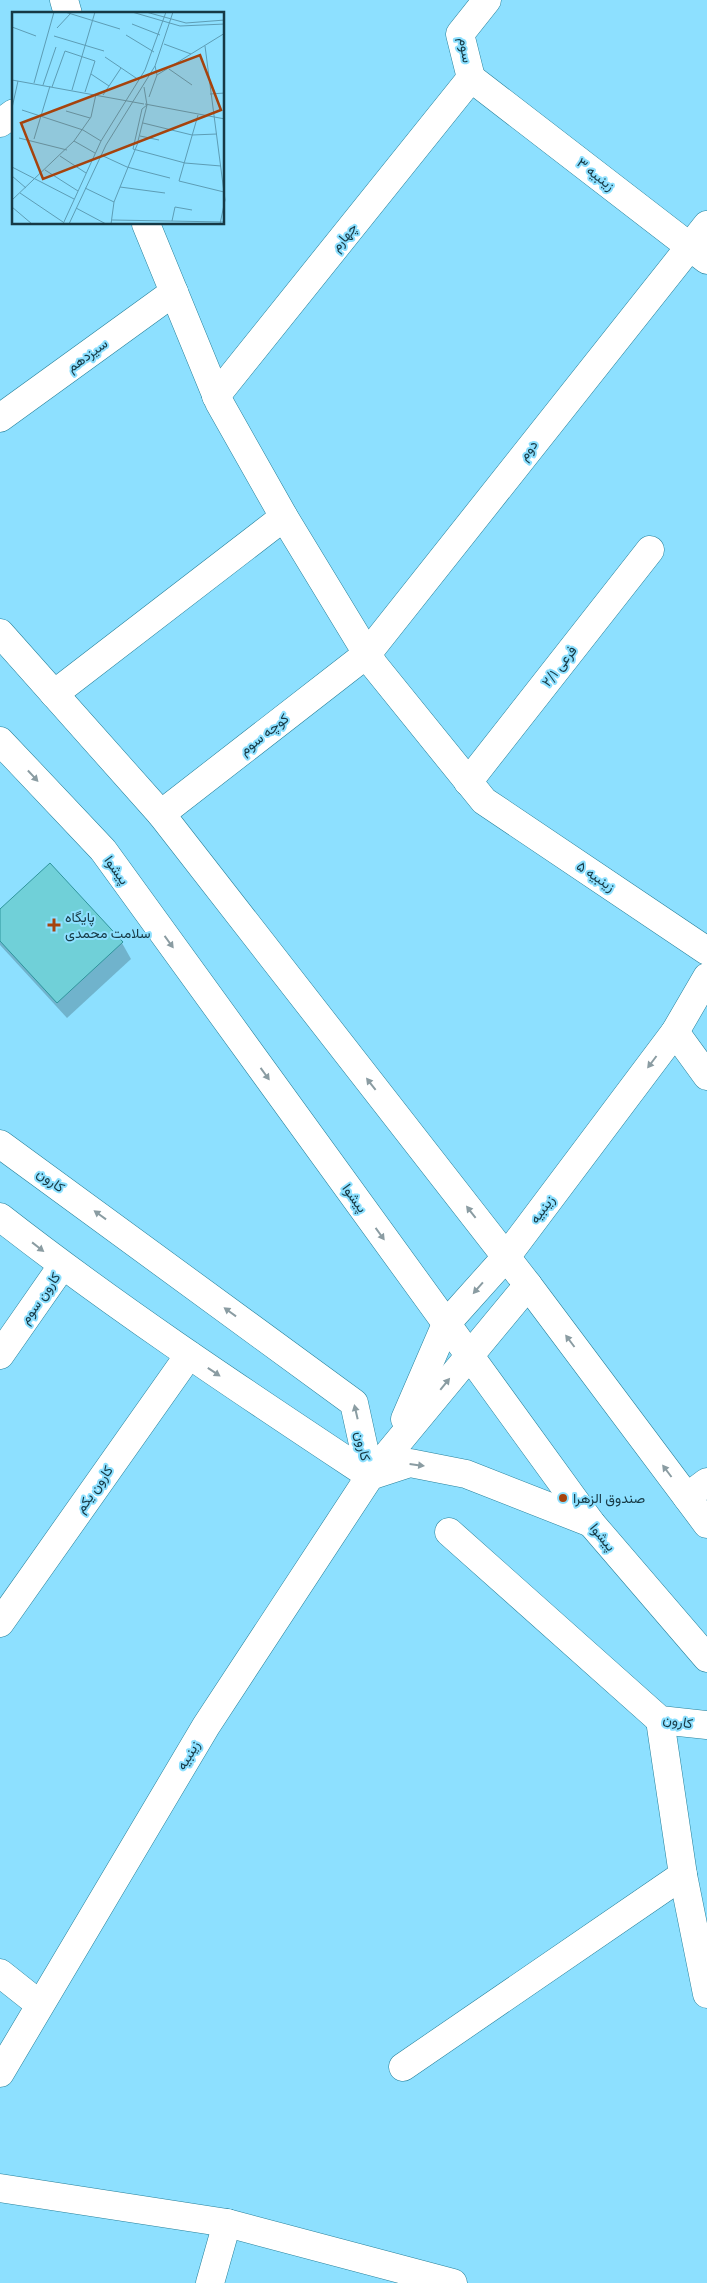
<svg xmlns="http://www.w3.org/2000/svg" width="707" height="2283" viewBox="0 0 707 2283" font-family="'IBM Plex Sans',Vazirmatn,sans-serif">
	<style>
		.shadow { fill: #0003 }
		.building { fill: #70d0d8; stroke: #2f959d }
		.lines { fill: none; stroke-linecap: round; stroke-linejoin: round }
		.street-casing { stroke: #26809b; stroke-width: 29 }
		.secondary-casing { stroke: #26809b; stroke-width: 29 }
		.street { stroke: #fff; stroke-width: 28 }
		.secondary { stroke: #fff; stroke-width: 28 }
		.oneway { fill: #8a9ca2 }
		.poi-dot { fill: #a6430d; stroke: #8de0ff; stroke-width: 2 }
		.labels { text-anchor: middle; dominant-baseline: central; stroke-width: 4; stroke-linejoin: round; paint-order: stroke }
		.street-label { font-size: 14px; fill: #163945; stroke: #8de0ff }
		.poi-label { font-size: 14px; fill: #163945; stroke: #8de0ff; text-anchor: start }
		.inset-road { fill: none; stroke: #5d9db5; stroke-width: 1 }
		.view { fill: #a6430d; fill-opacity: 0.15; stroke: #a6430d; stroke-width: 2.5 }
		.inset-edge { fill: none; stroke: #163945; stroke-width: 2.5 }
	</style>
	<rect width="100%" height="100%" fill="#8de0ff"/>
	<polygon class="shadow" points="50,865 122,943 131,959 67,1018 0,945 0,911"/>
	<polygon class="building" points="50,863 123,942 57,1003 0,941 0,909"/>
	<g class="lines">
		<g class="street-casing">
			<g id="street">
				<polyline points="64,0 68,14"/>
				<polyline points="471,78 707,260"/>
				<polyline points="471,78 460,34 487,0"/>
				<polyline points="0,123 14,113"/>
				<polyline points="146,224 219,402 284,517 374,665 484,801 707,951"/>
				<polyline points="216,396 471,78"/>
				<polyline points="0,418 174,292"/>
				<polyline points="54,694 284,517"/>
				<polyline points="468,782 650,550"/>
				<polyline points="161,814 367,654 707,225"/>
				<polyline points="675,1032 707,1076"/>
				<polyline points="0,1144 354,1403 370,1476"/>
				<path d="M 0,1217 C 119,1310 245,1393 370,1476"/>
				<polyline points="0,1355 62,1266"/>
				<polyline points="370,1476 410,1463 466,1474 591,1523"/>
				<polyline points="687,1497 707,1482"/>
				<polyline points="449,1532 660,1720 707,1725"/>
				<polyline points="0,1623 189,1355"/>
				<polyline points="660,1720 683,1875 707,1994"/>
				<polyline points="0,1973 39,2004"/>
				<polyline points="403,2067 683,1875"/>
				<polyline points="0,2188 227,2223 453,2283"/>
				<polyline points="210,2283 227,2223"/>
			</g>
		</g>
		<g class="secondary-casing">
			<g id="secondary">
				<polyline points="0,633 161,814 528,1285 707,1524"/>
				<polyline points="0,741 103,850 591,1523 707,1658"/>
				<polyline points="405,1419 446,1324 506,1257 675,1032 707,977"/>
				<polyline points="0,2073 206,1726 370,1476 528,1285"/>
			</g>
		</g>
		<use href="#street" class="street"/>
		<use href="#secondary" class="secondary"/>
	</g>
	<defs><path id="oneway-solid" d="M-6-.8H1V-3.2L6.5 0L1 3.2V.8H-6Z" transform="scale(1.25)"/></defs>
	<g class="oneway">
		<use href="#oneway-solid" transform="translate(33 776) rotate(47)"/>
		<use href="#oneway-solid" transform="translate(169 942) rotate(54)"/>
		<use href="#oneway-solid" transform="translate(652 1062) rotate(127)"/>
		<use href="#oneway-solid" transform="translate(265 1074) rotate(54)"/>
		<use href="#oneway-solid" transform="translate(371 1084) rotate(-128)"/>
		<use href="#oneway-solid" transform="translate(471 1212) rotate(-128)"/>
		<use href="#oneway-solid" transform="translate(100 1215) rotate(-144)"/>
		<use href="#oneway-solid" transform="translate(380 1234) rotate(54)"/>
		<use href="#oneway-solid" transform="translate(38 1247) rotate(38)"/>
		<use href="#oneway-solid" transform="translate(478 1288) rotate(131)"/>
		<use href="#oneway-solid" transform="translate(230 1312) rotate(-144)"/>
		<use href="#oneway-solid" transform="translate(570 1341) rotate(-127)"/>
		<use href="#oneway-solid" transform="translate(214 1372) rotate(34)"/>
		<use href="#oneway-solid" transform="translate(445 1384) rotate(-51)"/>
		<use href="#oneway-solid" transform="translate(356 1412) rotate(-103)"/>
		<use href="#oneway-solid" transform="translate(417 1465) rotate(7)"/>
		<use href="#oneway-solid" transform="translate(667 1471) rotate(-127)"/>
	</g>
	<g class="poi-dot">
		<path d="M51.5 917.5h5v5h5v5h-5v5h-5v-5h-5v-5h5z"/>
		<circle cx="563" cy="1498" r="5"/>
	</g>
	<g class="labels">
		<g class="street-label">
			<text transform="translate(466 50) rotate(81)">سوم</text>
			<text transform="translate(596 174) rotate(38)">زینبیه ۳</text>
			<text transform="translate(344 237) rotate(-51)">چهارم</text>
			<text transform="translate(87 355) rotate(-36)">سیزدهم</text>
			<text transform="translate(528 450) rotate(-52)">دوم</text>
			<text transform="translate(559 666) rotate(-52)">فرعی ۲/۱</text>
			<text transform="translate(264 734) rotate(-38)">کوچه سوم</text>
			<text transform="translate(117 870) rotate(54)">پیشوا</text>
			<text transform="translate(596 876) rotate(34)">زینبیه ۵</text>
			<text transform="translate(51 1180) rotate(36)">کارون</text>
			<text transform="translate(355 1198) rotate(54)">پیشوا</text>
			<text transform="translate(542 1209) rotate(-53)">زینبیه</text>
			<text transform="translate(40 1298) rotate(-55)">کارون سوم</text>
			<text transform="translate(363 1446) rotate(77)">کارون</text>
			<text transform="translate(94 1489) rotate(-55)">کارون یکم</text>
			<text transform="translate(603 1537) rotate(50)">پیشوا</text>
			<text transform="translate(678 1721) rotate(10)">کارون</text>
			<text transform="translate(188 1755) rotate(-59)">زینبیه</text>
		</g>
		<g class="poi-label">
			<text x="65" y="917">پایگاه<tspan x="65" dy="16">سلامت محمدی</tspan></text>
			<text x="573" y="1498">صندوق الزهرا</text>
		</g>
	</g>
	<g transform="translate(12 12)">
		<rect width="212" height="212" fill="#8de0ff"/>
		<path class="inset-road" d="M 53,0 L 108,17M 120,0 L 168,14 L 213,12M 134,0 L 174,11 L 213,8M 120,12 L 148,23M 0,15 L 24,24M 45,16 L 59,1M 114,23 L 142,40M 42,24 L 92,39M 152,32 L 179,42M 193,34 L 213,188M 93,45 L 127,68M 157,57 L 180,73M 79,62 L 97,74M 145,63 L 213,21M 0,68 L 132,92M 22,71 L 42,0M 31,73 L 44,35M 40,75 L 53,39 L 83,49 L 73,80M 132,75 L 135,93M 60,78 L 83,0M 198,82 L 213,81M 91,83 L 109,56M 137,85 L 145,63 L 143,54M 133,92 L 213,107M 0,96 L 6,69M 10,98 L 71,118 L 89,129M 54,99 L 78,106M 186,103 L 167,169 L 212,180M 131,111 L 180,123 L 205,122M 128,124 L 147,128M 7,126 L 55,138M 22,127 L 38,74M 62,129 L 83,141M 121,137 L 173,151 L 209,154M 121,137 L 130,97 L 135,93M 89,143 L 115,155 L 158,166M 48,144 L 74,161M 0,155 L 62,187M 33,158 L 66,179M 0,164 L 14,176M 108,175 L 153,181M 73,176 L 102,190M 8,181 L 51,210M 0,188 L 62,129 L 79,105 L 84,82M 0,195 L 20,212M 64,196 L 94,212M 100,208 L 213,210M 160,209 L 163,195 L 180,198M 51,212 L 89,129 L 133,58 L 154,0M 57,212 L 94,133 L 143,54 L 161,0M 99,212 L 102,190 L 125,133 L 135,93M 208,212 L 213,188"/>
		<path class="view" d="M 188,43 L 209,98 L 31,167 L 9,111 Z"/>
		<rect width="212" height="212" class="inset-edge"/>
	</g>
</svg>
